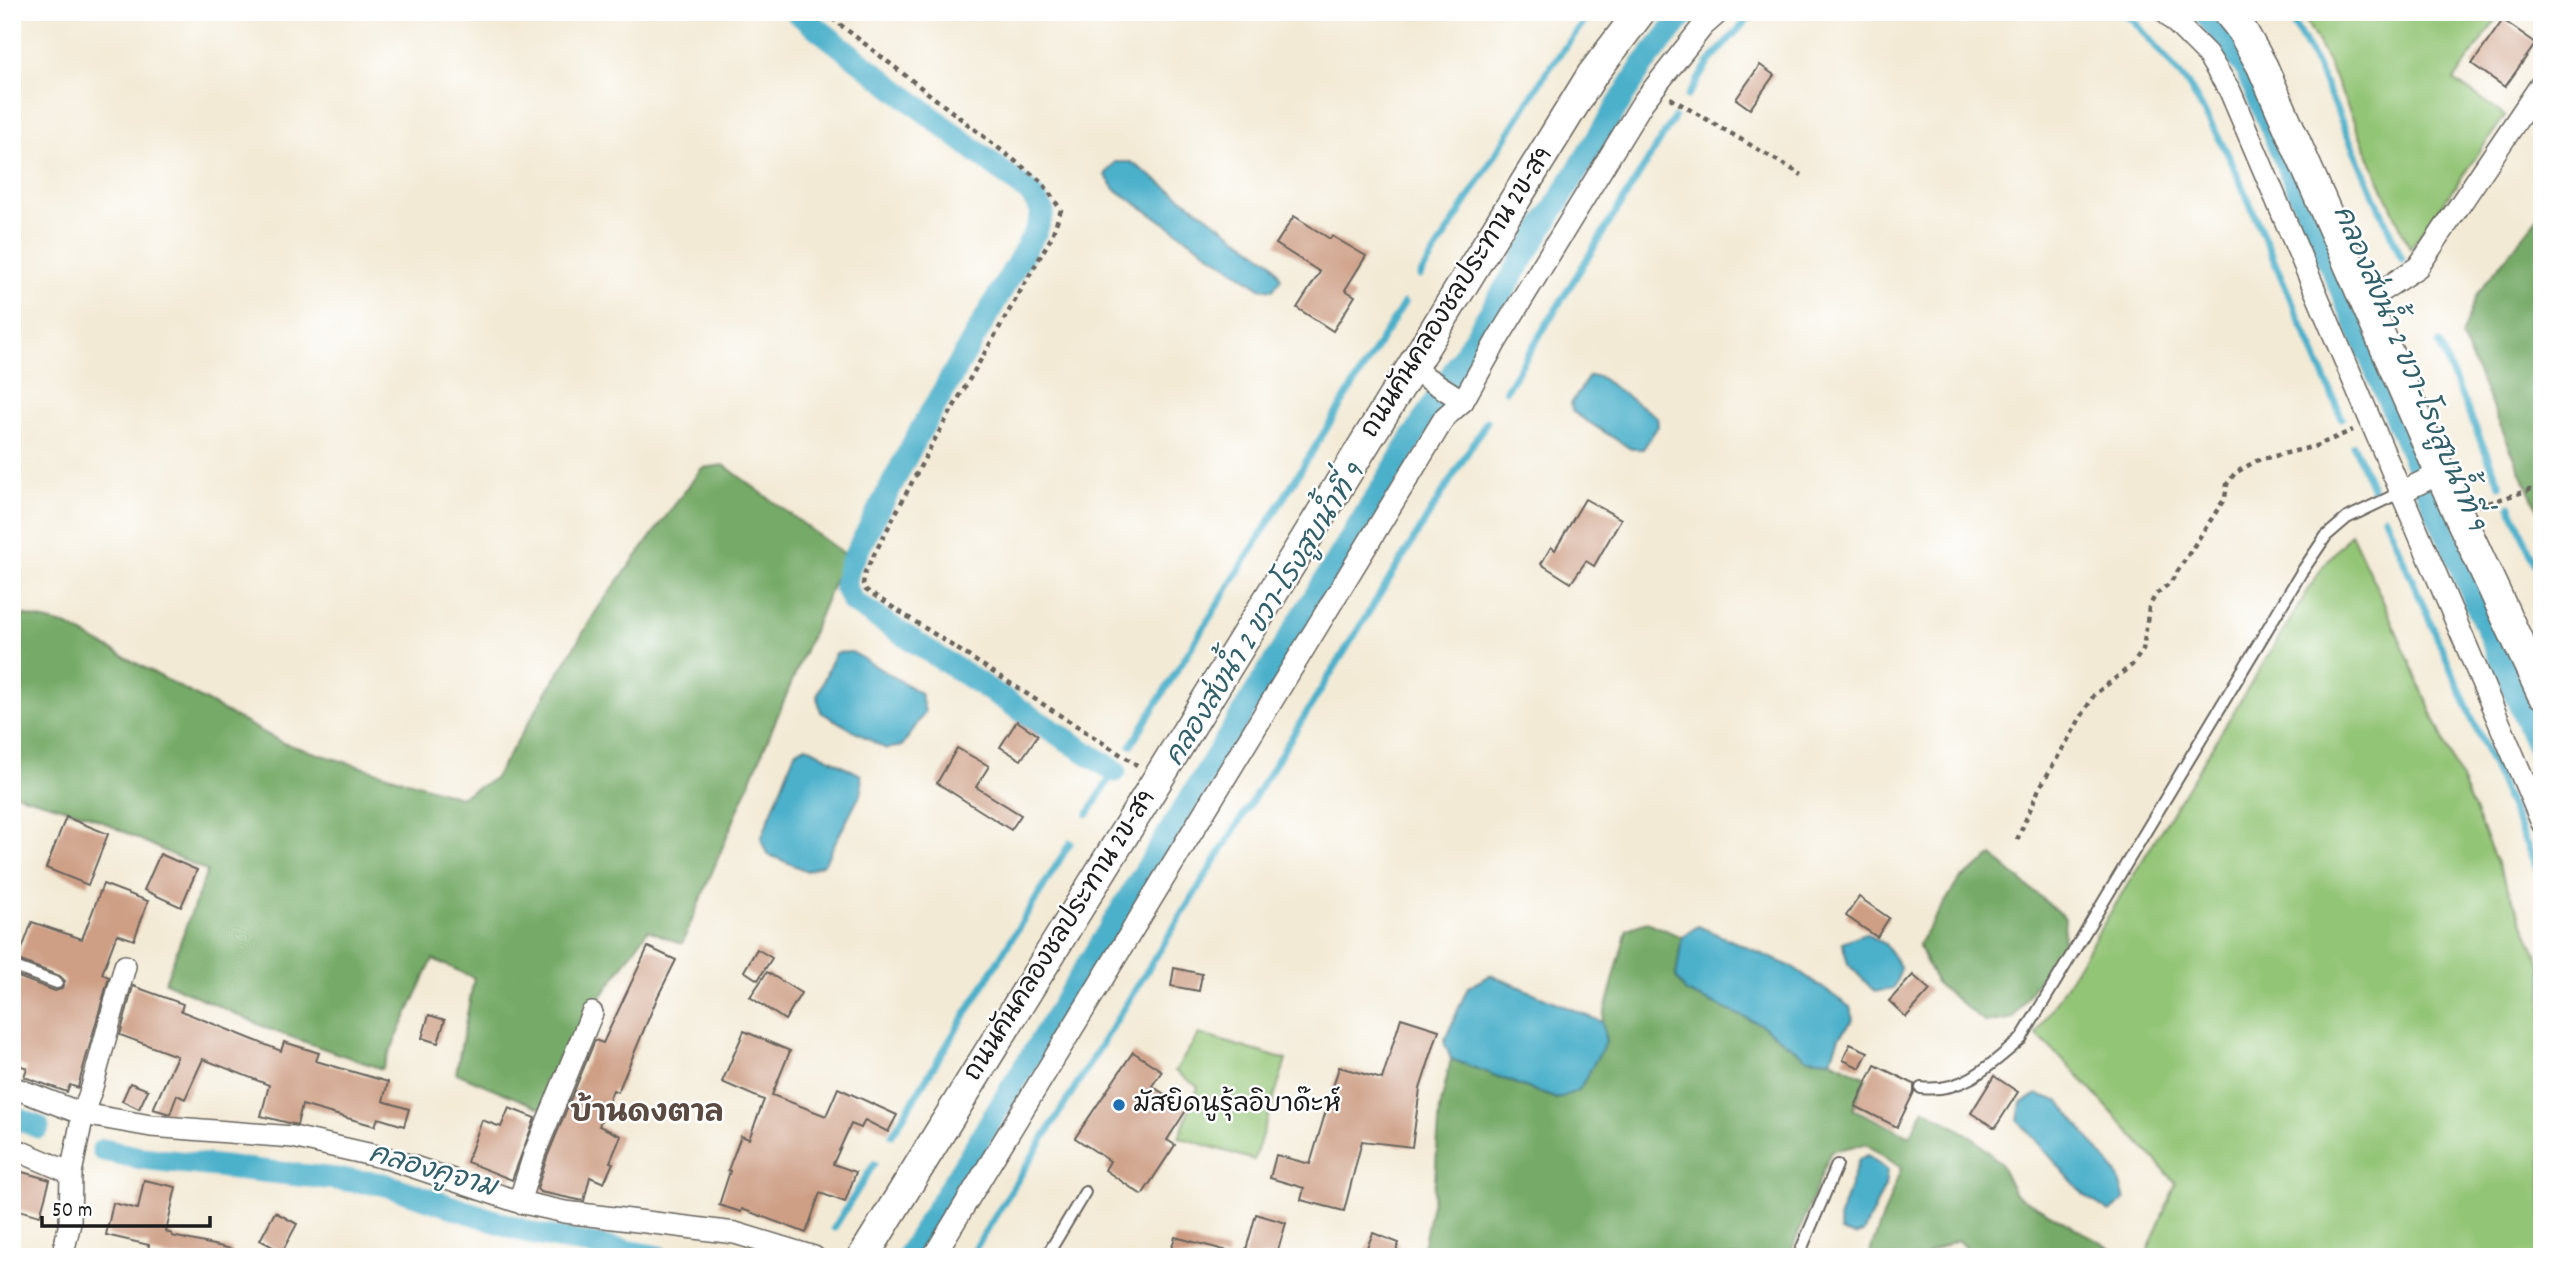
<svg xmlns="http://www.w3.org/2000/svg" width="2554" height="1269" viewBox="0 0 2554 1269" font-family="Dekko,'Playpen Sans Thai',sans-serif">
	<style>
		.green { fill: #93c576; stroke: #587049; stroke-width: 2 }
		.forest { fill: #76aa67; stroke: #496342; stroke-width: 2 }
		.water { fill: #4bb0ca; stroke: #346673; stroke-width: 2 }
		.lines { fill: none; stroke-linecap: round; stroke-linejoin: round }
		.stream { stroke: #4bb0ca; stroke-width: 7 }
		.canal { stroke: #4bb0ca; stroke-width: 23 }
		.building { fill: #ce9f85 }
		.lane-casing { stroke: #67645d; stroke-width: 14 }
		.street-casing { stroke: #67645d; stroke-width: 24 }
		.secondary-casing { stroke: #67645d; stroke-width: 33 }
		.path { stroke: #67645d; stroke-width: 4.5; stroke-dasharray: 5 5; stroke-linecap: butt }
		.lane { stroke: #fff; stroke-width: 10 }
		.street { stroke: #fff; stroke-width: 21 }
		.secondary { stroke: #fff; stroke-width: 30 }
		.poi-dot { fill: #1f6fb2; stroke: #fff; stroke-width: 2.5 }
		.labels { text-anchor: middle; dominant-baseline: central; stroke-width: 5; stroke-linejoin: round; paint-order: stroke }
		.street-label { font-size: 26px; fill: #1c1c1c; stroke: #fff }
		.poi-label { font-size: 26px; fill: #1c1c1c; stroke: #fff; text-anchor: start }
		.water-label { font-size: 28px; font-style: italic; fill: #315f6a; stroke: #fff }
		.quarter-label { font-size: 30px; font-weight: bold; fill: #5a4a41; stroke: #fff }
	</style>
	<rect width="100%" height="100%" fill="#fff"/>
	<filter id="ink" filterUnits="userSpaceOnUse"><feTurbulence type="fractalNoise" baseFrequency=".0143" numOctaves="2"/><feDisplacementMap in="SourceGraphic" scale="14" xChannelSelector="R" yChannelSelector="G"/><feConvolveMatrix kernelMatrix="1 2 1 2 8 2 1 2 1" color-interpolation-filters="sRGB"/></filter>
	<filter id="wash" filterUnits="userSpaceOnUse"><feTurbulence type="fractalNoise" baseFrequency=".00686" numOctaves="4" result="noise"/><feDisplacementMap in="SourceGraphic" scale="28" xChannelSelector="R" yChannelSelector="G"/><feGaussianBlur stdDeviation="1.57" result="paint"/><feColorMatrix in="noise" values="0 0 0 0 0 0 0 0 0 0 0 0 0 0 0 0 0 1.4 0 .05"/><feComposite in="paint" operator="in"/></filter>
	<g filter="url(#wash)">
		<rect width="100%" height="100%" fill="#f3ead5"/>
		<g class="green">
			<polygon points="2301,12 2501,12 2454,80 2505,116 2410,249 2326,58"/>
			<polygon points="2351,533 2388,612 2542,967 2542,1257 2145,1257 2176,1183 2077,1074 2036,1034 2323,566"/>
			<polygon points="1199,1034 1286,1060 1254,1160 1179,1137 1198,1087 1175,1071"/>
		</g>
		<g class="forest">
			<polygon points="2542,212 2542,520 2461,336 2477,294"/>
			<polygon points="724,465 845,555 682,944 648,930 580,1027 542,1109 456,1073 474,978 433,959 382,1069 271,1030 165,982 207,871 88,815 12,793 12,612 68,626 283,743 460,797 494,779 598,608 702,468"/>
			<polygon points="1992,856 2065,918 2063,943 2013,1018 1986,1023 1937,984 1918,945 1959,880"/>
			<polygon points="1647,922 1682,937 1676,977 1686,992 1760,1024 1807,1058 1831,1060 1866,1077 1853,1109 1910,1136 1924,1109 1974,1138 2000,1163 2015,1194 2126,1257 1975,1257 1957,1240 1928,1253 1928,1257 1870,1257 1871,1249 1901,1168 1866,1144 1831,1151 1789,1257 1421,1257 1434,1194 1440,1108 1451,1059 1557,1099 1606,1042 1602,1022 1627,929"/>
		</g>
		<g class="water">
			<polygon points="1115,162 1131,162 1272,262 1281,278 1273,290 1260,288 1115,189 1105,175"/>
			<polygon points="1589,376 1598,376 1657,417 1658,426 1643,449 1631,449 1573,412 1571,404"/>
			<polygon points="852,652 920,693 925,712 902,746 886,749 821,712 817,696 835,653"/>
			<polygon points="806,746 861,775 862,791 824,864 807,871 767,854 761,839 795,752"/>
			<polygon points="1698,926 1794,968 1850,1007 1853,1020 1839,1037 1831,1060 1807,1058 1760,1024 1686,992 1676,977 1682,937"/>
			<polygon points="1865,933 1885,944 1901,968 1894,988 1875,992 1848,964 1842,942"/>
			<polygon points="1491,975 1602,1022 1606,1042 1579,1090 1557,1099 1451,1059 1444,1042 1468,987"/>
			<polygon points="2038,1094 2060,1102 2117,1174 2125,1200 2110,1212 2084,1195 2018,1120 2021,1103"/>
			<polygon points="1868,1155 1887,1170 1885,1186 1863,1233 1855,1236 1841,1231 1839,1219 1859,1159"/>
		</g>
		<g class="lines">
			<g class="stream">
				<polyline points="2121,12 2133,20 2188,84 2229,156 2342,418"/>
				<polyline points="2288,13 2317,66 2402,259"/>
				<polyline points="1688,96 1709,62 1754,12"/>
				<polyline points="1420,276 1546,73 1591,12"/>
				<polyline points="2439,344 2500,485"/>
				<polyline points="1506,390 1674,118"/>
				<polyline points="2354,446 2373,490"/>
				<polyline points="2510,506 2542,580"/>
				<polyline points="2385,517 2542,880"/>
				<polyline points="1131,745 1404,303"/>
				<polyline points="1088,814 1116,768"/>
				<polyline points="892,1135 1070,843"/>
				<polyline points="834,1228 874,1164"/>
				<polyline points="970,1257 1487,421"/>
			</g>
			<g class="canal">
				<polyline points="796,12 1030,193 1043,212 1036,231 916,438 849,567 845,586 853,602 1115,771"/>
				<polyline points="2204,12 2245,67 2542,757"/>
				<polyline points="12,1116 38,1127"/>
				<polyline points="103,1150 141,1158 383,1184 534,1234 659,1257"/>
				<polyline points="907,1257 1642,66 1686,12"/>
			</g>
		</g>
		<g id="blocks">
			<g class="building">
				<polygon points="2503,20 2536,43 2505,87 2472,64"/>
				<polygon points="1760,65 1774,75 1750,109 1736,99"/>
				<polygon points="1294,216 1330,239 1332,236 1366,256 1345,290 1355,296 1333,331 1297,308 1320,272 1276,244"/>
				<polygon points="1585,499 1621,519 1594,566 1586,561 1571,583 1541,564 1551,547 1555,550"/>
				<polygon points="1017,721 1038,735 1021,760 1000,747"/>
				<polygon points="957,748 989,766 976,787 1021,815 1011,830 937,783"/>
				<polygon points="66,817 108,834 88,885 46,868"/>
				<polygon points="160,854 197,870 181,907 144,890"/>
				<polygon points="103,884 148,901 134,940 117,934 102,974 109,977 79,1083 78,1088 70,1085 67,1092 24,1077 27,1068 12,1062 12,977 13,975 55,991 62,989 65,981 60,976 18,960 32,922 82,939"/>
				<polygon points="1859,897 1889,918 1877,937 1846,916"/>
				<polygon points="648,947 676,960 658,996 618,1092 613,1090 599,1126 621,1136 610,1162 613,1163 604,1183 590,1177 584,1201 540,1192 537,1189 547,1157 595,1040 603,1043"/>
				<polygon points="757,949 772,958 758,980 744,971"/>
				<polygon points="1174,968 1202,974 1199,991 1171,986"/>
				<polygon points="767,972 801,993 785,1020 750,997"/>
				<polygon points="1913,975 1930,990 1906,1017 1889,1001"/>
				<polygon points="133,986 183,1004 181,1011 281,1051 284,1042 319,1053 316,1061 388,1082 383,1101 409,1109 404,1126 378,1118 375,1126 302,1105 297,1125 261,1116 269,1085 203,1059 185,1099 177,1095 170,1114 153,1109 177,1056 120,1035"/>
				<polygon points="429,1015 445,1020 438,1043 422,1038"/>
				<polygon points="1401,1018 1439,1030 1420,1089 1412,1147 1362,1141 1344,1211 1301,1200 1304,1188 1270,1178 1276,1155 1310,1164 1339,1067 1382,1079"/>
				<polygon points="744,1031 790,1051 772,1095 826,1116 838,1088 897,1115 888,1132 865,1120 861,1128 851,1124 833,1164 856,1172 845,1202 820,1193 806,1233 742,1209 741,1212 719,1205 730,1171 728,1170 741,1136 749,1139 764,1100 722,1082"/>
				<polygon points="1850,1044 1868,1052 1860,1068 1843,1060"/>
				<polygon points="1133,1052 1162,1071 1152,1086 1187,1109 1167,1140 1175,1145 1142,1195 1105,1170 1110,1161 1075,1138"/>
				<polygon points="1875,1065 1914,1084 1914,1092 1897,1127 1855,1106"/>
				<polygon points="1994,1076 2018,1092 1995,1128 1971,1113"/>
				<polygon points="130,1083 148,1090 139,1109 122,1101"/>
				<polygon points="509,1108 535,1118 512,1180 467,1162 482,1120 501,1127"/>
				<polygon points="12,1169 50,1180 40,1216 12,1208"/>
				<polygon points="144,1180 176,1187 166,1232 172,1234 172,1236 232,1249 231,1257 171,1257 148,1253 149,1245 106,1235 113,1203 138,1209"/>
				<polygon points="275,1212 297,1224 282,1252 260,1240"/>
				<polygon points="1256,1214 1286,1223 1276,1257 1244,1257"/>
				<polygon points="1373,1233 1399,1243 1394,1257 1363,1257"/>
				<polygon points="1175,1237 1228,1251 1227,1257 1169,1257"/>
			</g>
		</g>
	</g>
	<g filter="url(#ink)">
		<use href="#blocks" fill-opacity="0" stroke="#67645d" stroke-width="2"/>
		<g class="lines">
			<g class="lane-casing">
				<g id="lane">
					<polyline points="12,966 57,983"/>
					<path d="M 1921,1088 C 1963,1093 1991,1065 2021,1039 L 2301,573 L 2326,536 L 2347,518 L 2399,493"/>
					<polyline points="1046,1257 1085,1192"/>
					<polyline points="1798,1257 1837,1165"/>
				</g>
			</g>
			<g class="street-casing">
				<g id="street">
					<polyline points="2165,12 2207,54 2230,91 2542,823"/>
					<polyline points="2366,301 2418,267 2542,83"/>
					<polyline points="1411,368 1463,401"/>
					<polyline points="2399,493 2441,473"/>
					<polyline points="12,1087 83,1114 151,1126 293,1137 390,1159 519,1202 565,1212 735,1233 814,1257"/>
					<polyline points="12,1148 71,1173"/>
					<polyline points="519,1202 535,1152 592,1013"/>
					<polyline points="62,1257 70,1223 71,1173 83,1114 92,1087 125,966"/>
					<polyline points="933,1257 1445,417 1463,401 1497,340 1643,102 1703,26 1719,12"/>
				</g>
			</g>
			<g class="secondary-casing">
				<g id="secondary">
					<polyline points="2228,12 2240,27 2262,66 2458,513 2542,693"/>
					<polyline points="863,1257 1592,75 1640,12"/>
				</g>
			</g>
			<g class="path">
				<polyline points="824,12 1042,182 1061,210 1051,238 931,446 865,572 863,584 866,590 1137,765"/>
				<polyline points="1670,98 1802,175"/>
				<polyline points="2479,506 2542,486"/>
				<polyline points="2017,840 2039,789 2094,695 2132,665 2143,650 2149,607 2156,594 2170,583 2225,498 2227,484 2235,473 2258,460 2316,446 2353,430"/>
			</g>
			<use href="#lane" class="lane"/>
			<use href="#street" class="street"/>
			<use href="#secondary" class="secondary"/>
		</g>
	</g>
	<circle class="poi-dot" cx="1119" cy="1105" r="7"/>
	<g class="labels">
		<g class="street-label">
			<text transform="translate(1458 293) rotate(-58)">ถนนคันคลองชลประทาน 2ข-ส9</text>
			<text transform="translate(1061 936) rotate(-58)">ถนนคันคลองชลประทาน 2ข-ส9</text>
		</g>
		<g class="poi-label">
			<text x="1133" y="1105">มัสยิดนูรุ้ลอิบาด๊ะห์</text>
		</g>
		<g class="water-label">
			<text transform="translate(2407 369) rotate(67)">คลองส่งน้ำ 2 ขวา-โรงสูบน้ำที่ 9</text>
			<text transform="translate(1267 616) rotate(-58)">คลองส่งน้ำ 2 ขวา-โรงสูบน้ำที่ 9</text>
			<text transform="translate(432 1173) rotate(16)">คลองคูจาม</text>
		</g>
		<g class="quarter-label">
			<text x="647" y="1115">บ้านดงตาล</text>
		</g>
	</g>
	<rect width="2554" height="1269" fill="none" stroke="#fff" stroke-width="42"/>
	<path d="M42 1216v10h168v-10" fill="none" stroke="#1c1c1c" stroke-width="3.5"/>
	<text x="52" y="1216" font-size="21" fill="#1c1c1c" stroke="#ffffff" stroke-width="5" paint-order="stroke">50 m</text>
</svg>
